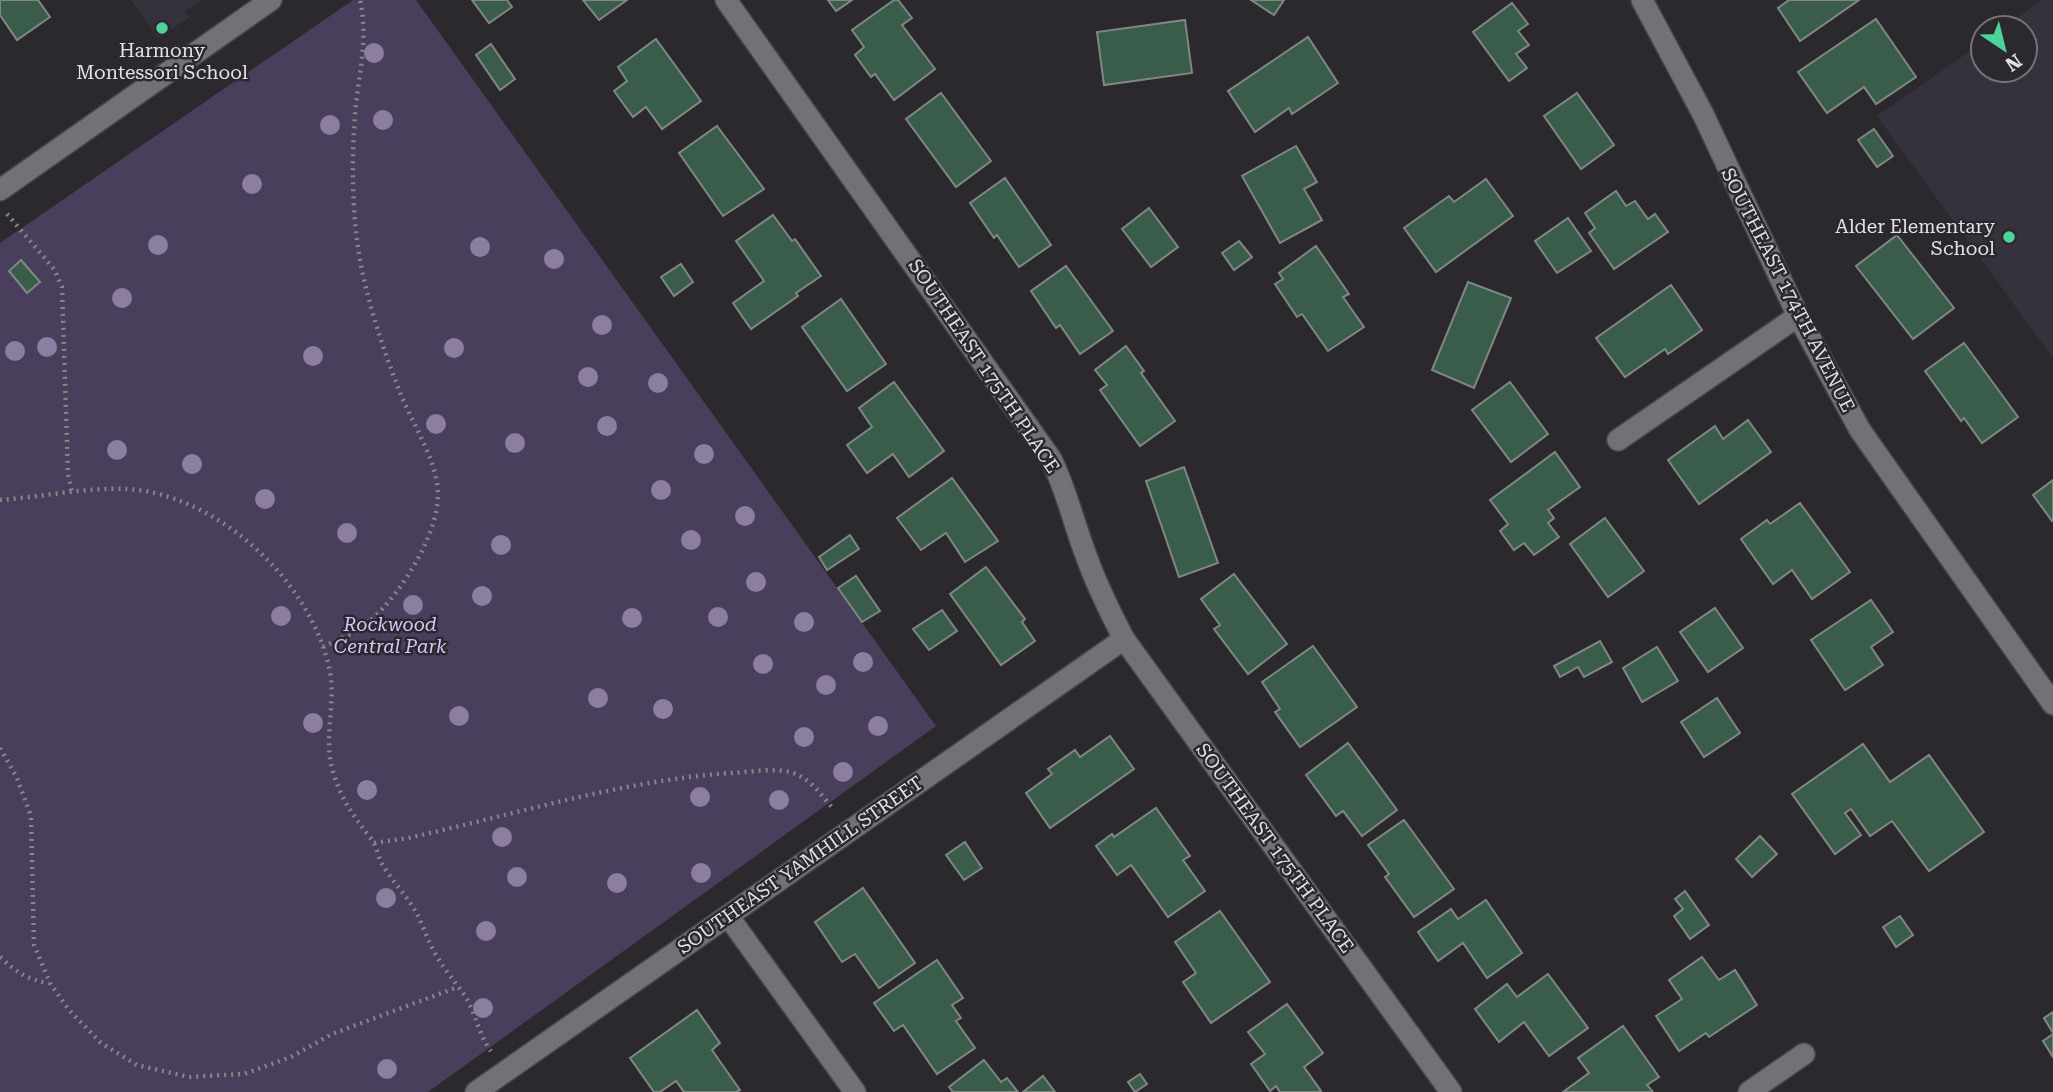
<svg xmlns="http://www.w3.org/2000/svg" width="2053" height="1092" viewBox="0 0 2053 1092" font-family="'Roboto Serif',serif">
	<style>
		.built { fill: #36323d }
		.green { fill: #493e5b }
		.building { fill: #3a5d4b; stroke: #808783; stroke-width: 2 }
		.lines { fill: none; stroke-linecap: round; stroke-linejoin: round }
		.minor-casing { stroke: #464448; stroke-width: 24 }
		.path { stroke: #88868a; stroke-width: 4.5; stroke-dasharray: 2 5; stroke-linecap: butt }
		.minor { stroke: #737176; stroke-width: 21 }
		.tree { fill: #8b7ea0 }
		.poi-dot { fill: #4dd39a; stroke: #2b292e; stroke-width: 2.5 }
		.labels { text-anchor: middle; dominant-baseline: central; stroke-width: 5; stroke-linejoin: round; paint-order: stroke }
		.poi-label { font-size: 19px; fill: #e3e1e5; stroke: #2b292e }
		.street-label { font-size: 19px; fill: #e3e1e5; stroke: #2b292e }
		.park-label { font-size: 19px; font-style: italic; fill: #d9c4fd; stroke: #2b292e }
	</style>
	<rect width="100%" height="100%" fill="#2b292e"/>
	<g class="built">
		<polygon points="131,0 201,0 185,11 190,17 158,38"/>
		<polygon points="2042,0 2053,0 2053,358 1877,116 1983,42 1983,70 2025,70 2025,28 2003,28"/>
	</g>
	<polygon class="green" points="353,0 416,0 936,726 428,1092 0,1092 0,243"/>
	<g class="building">
		<polygon points="0,0 38,0 50,17 17,40 0,15"/>
		<polygon points="472,0 507,0 512,7 489,23"/>
		<polygon points="583,0 627,0 599,20"/>
		<polygon points="828,0 852,0 836,11"/>
		<polygon points="894,0 898,0 912,18 902,25 935,69 894,100 875,74 871,77 855,55 864,47 852,30"/>
		<polygon points="1251,0 1284,0 1274,15"/>
		<polygon points="1789,0 1859,0 1800,41 1778,8"/>
		<polygon points="1512,3 1528,24 1518,31 1529,45 1516,54 1527,68 1509,81 1473,32"/>
		<polygon points="1876,19 1916,77 1876,104 1864,87 1827,113 1798,72"/>
		<polygon points="1185,20 1192,73 1104,85 1097,32"/>
		<polygon points="1308,37 1338,83 1292,114 1289,108 1255,132 1228,91"/>
		<polygon points="656,39 701,101 662,129 646,107 633,117 614,91 627,81 618,67"/>
		<polygon points="491,44 515,79 500,90 476,55"/>
		<polygon points="941,93 991,161 956,187 906,119"/>
		<polygon points="1577,93 1614,145 1581,169 1544,116"/>
		<polygon points="717,126 764,189 723,216 679,153"/>
		<polygon points="1874,129 1893,156 1877,167 1858,140"/>
		<polygon points="1296,146 1317,182 1304,189 1322,220 1280,243 1242,176"/>
		<polygon points="1005,178 1051,245 1019,267 997,235 994,238 970,203"/>
		<polygon points="1486,179 1513,216 1436,272 1404,228 1449,196 1454,202"/>
		<polygon points="1616,191 1626,206 1635,201 1648,219 1655,214 1668,232 1614,269 1589,233 1595,228 1585,213"/>
		<polygon points="1149,208 1178,247 1151,267 1122,229"/>
		<polygon points="773,215 792,241 795,239 821,276 796,293 798,296 751,329 733,303 764,281 736,241"/>
		<polygon points="1568,218 1591,251 1557,273 1535,241"/>
		<polygon points="1897,235 1954,308 1913,339 1856,266"/>
		<polygon points="1239,241 1252,257 1234,270 1222,253"/>
		<polygon points="1316,246 1349,294 1343,297 1364,327 1328,351 1302,314 1297,317 1275,284 1283,279 1279,273"/>
		<polygon points="21,260 40,282 27,293 9,271"/>
		<polygon points="681,264 693,282 674,296 661,277"/>
		<polygon points="1066,266 1113,331 1080,354 1060,325 1056,328 1031,291"/>
		<polygon points="1468,282 1511,298 1474,388 1432,370"/>
		<polygon points="1671,285 1702,330 1668,354 1665,349 1625,377 1596,338"/>
		<polygon points="841,299 886,364 847,391 802,327"/>
		<polygon points="1964,343 2018,417 1982,443 1964,418 1961,421 1925,371"/>
		<polygon points="1126,346 1144,371 1141,373 1175,421 1140,446 1100,390 1107,385 1095,370"/>
		<polygon points="894,382 944,451 909,477 893,454 867,473 847,445 872,427 859,408"/>
		<polygon points="1510,382 1548,434 1511,462 1472,410"/>
		<polygon points="1748,420 1771,452 1699,504 1668,460 1715,426 1723,439"/>
		<polygon points="1555,452 1580,487 1548,510 1554,518 1548,523 1559,537 1534,555 1524,543 1514,550 1500,531 1508,524 1490,500"/>
		<polygon points="1184,467 1218,563 1179,577 1146,481"/>
		<polygon points="952,478 998,541 965,562 946,533 921,550 897,518"/>
		<polygon points="2053,480 2053,520 2052,521 2033,495"/>
		<polygon points="1800,503 1850,572 1812,599 1792,570 1773,584 1741,539 1767,520 1770,524"/>
		<polygon points="1605,518 1644,571 1608,597 1570,544"/>
		<polygon points="850,535 859,549 827,570 819,557"/>
		<polygon points="986,567 1025,619 1022,622 1035,641 1001,665 950,594"/>
		<polygon points="1234,574 1287,644 1248,674 1214,629 1220,625 1201,599"/>
		<polygon points="856,576 880,611 862,622 838,588"/>
		<polygon points="1871,600 1893,632 1871,647 1883,665 1845,690 1811,640"/>
		<polygon points="1715,608 1743,648 1708,672 1680,632"/>
		<polygon points="942,610 957,631 929,650 913,629"/>
		<polygon points="1600,641 1612,662 1584,677 1578,667 1560,677 1554,666"/>
		<polygon points="1313,646 1357,707 1300,747 1275,712 1280,709 1262,682"/>
		<polygon points="1657,647 1678,681 1642,702 1623,668"/>
		<polygon points="1717,698 1740,733 1704,757 1681,722"/>
		<polygon points="1110,736 1134,769 1050,828 1026,793 1052,774 1048,769 1075,750 1080,757"/>
		<polygon points="1348,743 1397,810 1362,836 1343,811 1336,816 1306,775"/>
		<polygon points="1863,744 1890,782 1929,755 1984,832 1929,871 1892,821 1870,836 1851,809 1845,813 1861,835 1835,854 1792,794"/>
		<polygon points="1156,808 1190,856 1183,860 1205,891 1168,917 1131,865 1117,875 1096,846 1112,834 1114,837"/>
		<polygon points="1404,820 1454,889 1414,917 1385,877 1389,874 1368,845"/>
		<polygon points="1760,836 1777,854 1752,877 1736,859"/>
		<polygon points="965,842 982,868 964,880 946,855"/>
		<polygon points="863,888 915,963 879,988 855,954 842,962 815,922"/>
		<polygon points="1685,891 1709,925 1690,939 1674,916 1683,909 1675,899"/>
		<polygon points="1486,900 1522,953 1487,978 1463,943 1438,961 1418,932 1451,909 1458,919"/>
		<polygon points="1220,911 1270,982 1211,1023 1183,982 1196,973 1175,942"/>
		<polygon points="1900,916 1913,935 1896,947 1883,927"/>
		<polygon points="1702,957 1719,980 1735,970 1757,1005 1709,1037 1706,1033 1679,1051 1656,1016 1682,999 1669,980"/>
		<polygon points="937,960 963,998 952,1005 961,1018 956,1021 975,1048 937,1074 903,1025 894,1031 874,1003"/>
		<polygon points="1548,974 1588,1028 1549,1056 1524,1022 1499,1042 1475,1009 1507,984 1517,997"/>
		<polygon points="1287,1004 1323,1053 1304,1067 1321,1091 1319,1092 1280,1092 1276,1086 1270,1091 1251,1064 1265,1054 1248,1032"/>
		<polygon points="697,1010 720,1043 712,1050 740,1090 736,1092 684,1092 676,1081 660,1092 654,1092 630,1058"/>
		<polygon points="2053,1012 2053,1033 2044,1018"/>
		<polygon points="1623,1026 1659,1077 1647,1085 1653,1092 1563,1092 1589,1073 1578,1058"/>
		<polygon points="2053,1034 2053,1057 2043,1041"/>
		<polygon points="984,1060 1001,1082 1007,1078 1018,1092 953,1092 949,1087"/>
		<polygon points="1140,1074 1147,1084 1135,1092 1128,1082"/>
		<polygon points="1043,1076 1055,1092 1023,1092"/>
	</g>
	<g class="lines">
		<g class="minor-casing">
			<g id="minor">
				<path d="M 726,0 L 1051,459 C 1067,491 1074,525 1087,558 C 1097,586 1110,612 1124,639 L 1451,1092"/>
				<polyline points="1642,0 1703,114 1798,316 1860,430 2053,704"/>
				<polyline points="0,190 271,0"/>
				<polyline points="1618,440 1798,316"/>
				<polyline points="728,916 855,1092"/>
				<polyline points="476,1092 1124,639"/>
				<polyline points="1749,1092 1804,1054"/>
			</g>
		</g>
		<g class="path">
			<polyline points="7,214 54,269 62,287 68,473 72,493"/>
			<path d="M 0,500 C 40,497 88,487 127,489 C 218,494 313,583 330,672 C 336,705 323,739 333,772 C 342,802 354,816 372,840 C 377,847 378,857 382,864 C 392,881 406,895 416,912 C 424,927 429,945 439,960 C 448,975 461,988 469,1003 C 477,1020 480,1036 491,1051"/>
			<path d="M 323,647 C 338,639 356,633 369,622 C 401,594 445,527 437,483 C 432,453 413,424 401,395 C 381,344 362,287 356,232 C 352,194 352,154 355,115 C 358,76 369,40 360,0"/>
			<polyline points="0,748 17,778 31,816 34,945 50,983 69,1010 101,1043 137,1065 189,1077 244,1074 291,1057 332,1034 458,987"/>
			<path d="M 374,843 L 408,838 C 513,815 624,780 731,773 C 750,772 771,768 790,772 C 809,777 822,795 834,810"/>
			<path d="M 0,957 C 16,972 28,980 49,983"/>
		</g>
		<use href="#minor" class="minor"/>
	</g>
	<g class="tree">
		<circle cx="374" cy="53" r="10"/>
		<circle cx="383" cy="120" r="10"/>
		<circle cx="330" cy="125" r="10"/>
		<circle cx="252" cy="184" r="10"/>
		<circle cx="158" cy="245" r="10"/>
		<circle cx="480" cy="247" r="10"/>
		<circle cx="554" cy="259" r="10"/>
		<circle cx="122" cy="298" r="10"/>
		<circle cx="602" cy="325" r="10"/>
		<circle cx="47" cy="347" r="10"/>
		<circle cx="454" cy="348" r="10"/>
		<circle cx="15" cy="351" r="10"/>
		<circle cx="313" cy="356" r="10"/>
		<circle cx="588" cy="377" r="10"/>
		<circle cx="658" cy="383" r="10"/>
		<circle cx="436" cy="424" r="10"/>
		<circle cx="607" cy="426" r="10"/>
		<circle cx="515" cy="443" r="10"/>
		<circle cx="117" cy="450" r="10"/>
		<circle cx="704" cy="454" r="10"/>
		<circle cx="192" cy="464" r="10"/>
		<circle cx="661" cy="490" r="10"/>
		<circle cx="265" cy="499" r="10"/>
		<circle cx="745" cy="516" r="10"/>
		<circle cx="347" cy="533" r="10"/>
		<circle cx="691" cy="540" r="10"/>
		<circle cx="501" cy="545" r="10"/>
		<circle cx="756" cy="582" r="10"/>
		<circle cx="482" cy="596" r="10"/>
		<circle cx="413" cy="605" r="10"/>
		<circle cx="281" cy="616" r="10"/>
		<circle cx="718" cy="617" r="10"/>
		<circle cx="632" cy="618" r="10"/>
		<circle cx="804" cy="622" r="10"/>
		<circle cx="863" cy="662" r="10"/>
		<circle cx="763" cy="664" r="10"/>
		<circle cx="826" cy="685" r="10"/>
		<circle cx="598" cy="698" r="10"/>
		<circle cx="663" cy="709" r="10"/>
		<circle cx="459" cy="716" r="10"/>
		<circle cx="313" cy="723" r="10"/>
		<circle cx="878" cy="726" r="10"/>
		<circle cx="804" cy="737" r="10"/>
		<circle cx="843" cy="772" r="10"/>
		<circle cx="367" cy="790" r="10"/>
		<circle cx="700" cy="797" r="10"/>
		<circle cx="779" cy="800" r="10"/>
		<circle cx="502" cy="837" r="10"/>
		<circle cx="701" cy="873" r="10"/>
		<circle cx="517" cy="877" r="10"/>
		<circle cx="617" cy="883" r="10"/>
		<circle cx="386" cy="898" r="10"/>
		<circle cx="486" cy="931" r="10"/>
		<circle cx="483" cy="1008" r="10"/>
		<circle cx="387" cy="1069" r="10"/>
	</g>
	<g class="poi-dot">
		<circle cx="162" cy="28" r="7"/>
		<circle cx="2009" cy="237" r="7"/>
	</g>
	<g class="labels">
		<g class="poi-label">
			<text x="162" y="50">Harmony<tspan x="162" dy="22">Montessori School</tspan></text>
			<text x="1995" y="226" text-anchor="end">Alder Elementary<tspan x="1995" dy="22">School</tspan></text>
		</g>
		<g class="street-label">
			<text transform="translate(1788 290) rotate(63)">SOUTHEAST 174TH AVENUE</text>
			<text transform="translate(984 366) rotate(56)">SOUTHEAST 175TH PLACE</text>
			<text transform="translate(1275 848) rotate(54)">SOUTHEAST 175TH PLACE</text>
			<text transform="translate(800 865) rotate(-35)">SOUTHEAST YAMHILL STREET</text>
		</g>
		<g class="park-label">
			<text x="390" y="624">Rockwood<tspan x="390" dy="22">Central Park</tspan></text>
		</g>
	</g>
	<g transform="translate(2004 49) rotate(145)"><circle r="33" fill="#2b292e" stroke="#757377" stroke-width="2"/>
	<path d="M0-5L12 26L0 18L-12 26Z" fill="#4dd39a"/>
	<text y="-10" font-size="19" font-weight="bold" text-anchor="middle" fill="#e3e1e5">N</text>
	</g>
</svg>
